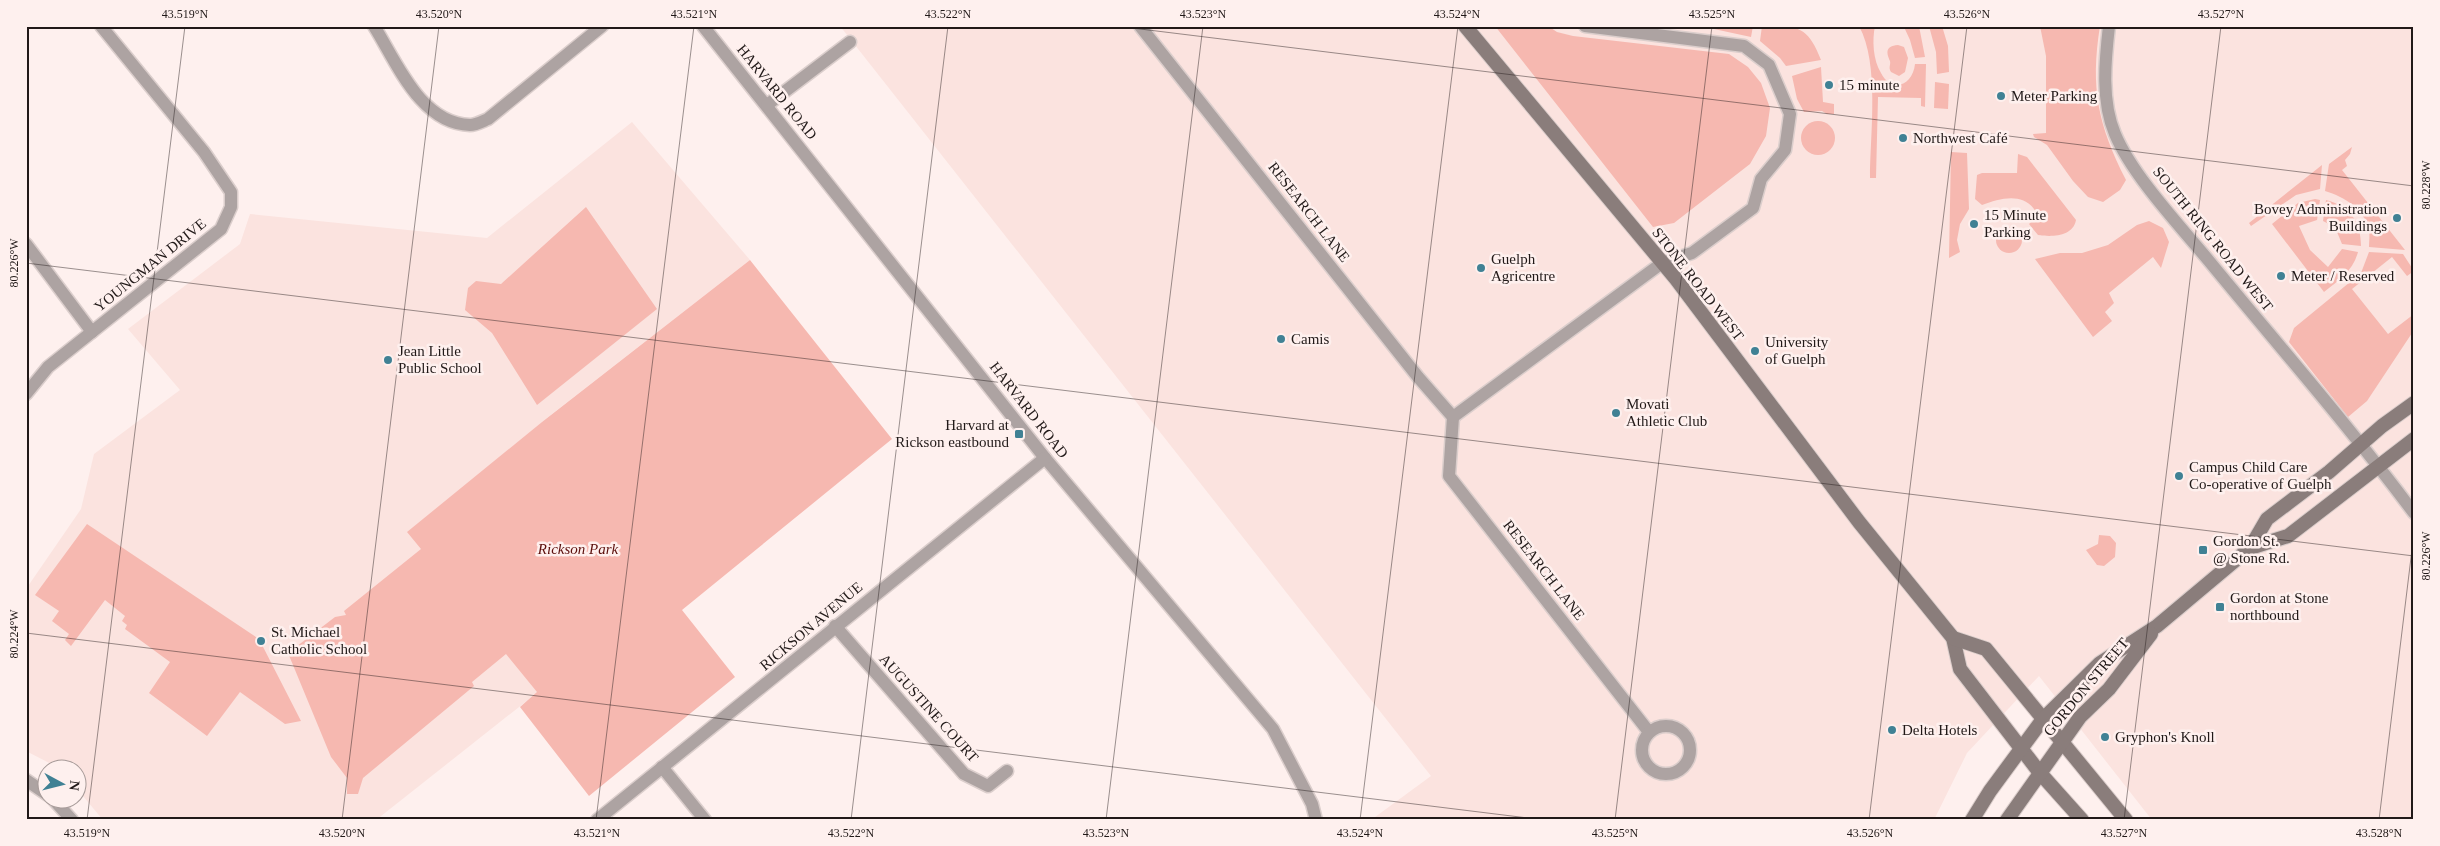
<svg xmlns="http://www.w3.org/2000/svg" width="2440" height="846" viewBox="0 0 2440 846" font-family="'Times New Roman',serif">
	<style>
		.built { fill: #fbe3df }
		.green { fill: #f6b8b0 }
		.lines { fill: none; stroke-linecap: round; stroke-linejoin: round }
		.minor-casing { stroke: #dbcecc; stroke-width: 15 }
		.secondary-casing { stroke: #dbcecc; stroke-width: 16 }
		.minor { stroke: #ada3a2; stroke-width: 12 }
		.secondary { stroke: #8a7d7b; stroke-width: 14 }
		.ticks { fill: none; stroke: #211918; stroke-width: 1; stroke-opacity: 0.45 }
		.poi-dot { fill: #408194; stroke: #fef0ee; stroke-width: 2 }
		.labels { text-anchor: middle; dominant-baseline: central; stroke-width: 5; stroke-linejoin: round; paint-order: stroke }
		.poi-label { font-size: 15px; fill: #211918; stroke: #fef0ee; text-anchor: start }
		.street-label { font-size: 15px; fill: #211918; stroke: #fef0ee }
		.park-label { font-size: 15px; font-style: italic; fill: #5c0f0c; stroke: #fef0ee }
		.neatline { fill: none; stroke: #211918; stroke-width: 2 }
		.ticks-label { font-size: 12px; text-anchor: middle; fill: #211918 }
	</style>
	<rect width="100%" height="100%" fill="#fef0ee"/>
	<g class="built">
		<polygon points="840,26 2414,26 2414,820 2152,820 2039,676 1967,753 1934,820 1371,820 1431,776"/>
		<polygon points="632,122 750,260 552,414 408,532 538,692 376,820 103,820 78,790 78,768 59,768 26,751 26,589 81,509 94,454 180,390 128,329 240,244 250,214 487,238"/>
	</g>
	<g class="green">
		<polygon points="1495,26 1548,26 1557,32 1573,36 1729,54 1748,67 1761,83 1770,108 1766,136 1750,164 1674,223 1653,227"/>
		<polygon points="1700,26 1753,26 1751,37"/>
		<path d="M 1762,26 C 1796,26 1807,24 1821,60 L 1786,66 L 1780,58 L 1760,41 Z"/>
		<path d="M 1859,26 L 1875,26 C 1872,40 1873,60 1881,73 C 1892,94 1913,85 1915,64 L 1926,64 L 1925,107 L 1921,106 L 1921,98 L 1878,97 L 1876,178 L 1870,178 C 1870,135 1880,64 1859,26 Z"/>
		<polygon points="1919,26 1925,57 1915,58 1910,40 1904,27"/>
		<polygon points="1929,26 1942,26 1948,46 1949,72 1937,74 1936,52"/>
		<path d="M 2040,26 L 2100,26 C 2090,88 2098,125 2126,180 L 2120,190 L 2103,202 L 2088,197 L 2073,181 L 2047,145 L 2034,137 L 2033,134 L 2046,133 L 2046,56 Z"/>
		<path d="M 1898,45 L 1904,47 L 1908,58 L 1905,72 L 1899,76 L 1891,72 C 1888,67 1891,65 1890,61 C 1887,54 1884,46 1898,45 Z"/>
		<polygon points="1821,67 1823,102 1834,104 1834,114 1827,114 1822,111 1804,112 1797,99 1792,76"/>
		<polygon points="1935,82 1949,84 1948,109 1934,108"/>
		<circle cx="1818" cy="138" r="17"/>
		<path d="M 2352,147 L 2350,154 L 2345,160 L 2347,166 L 2342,170 L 2405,250 L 2369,247 C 2369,241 2370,235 2369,230 C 2364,209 2345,197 2325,191 L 2329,164 Z"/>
		<polygon points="1951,152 1967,153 1969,209 1960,224 1957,240 1960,252 1949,258"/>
		<path d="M 2018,154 L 2027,157 L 2076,220 C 2073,237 2051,237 2038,235 L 2029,224 L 2038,215 C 2025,191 2002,198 1982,205 L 1975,199 L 1977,175 L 1982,173 L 2017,173 Z"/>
		<polygon points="2322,165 2320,189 2296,195 2251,226 2249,223"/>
		<path d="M 2315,199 L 2320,200 L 2317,220 L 2299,226 L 2310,250 L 2328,267 L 2342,249 L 2358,252 C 2353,271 2339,280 2324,292 L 2272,224 L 2298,203 Z"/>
		<path d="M 2326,200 C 2350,206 2361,222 2361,246 L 2342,244 L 2335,227 L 2323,221 Z"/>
		<polygon points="586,207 657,309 537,405 492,333 465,310 468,288 476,281 501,284"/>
		<polygon points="2149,221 2163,228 2169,242 2161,268 2153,257 2109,293 2114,303 2105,312 2112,321 2093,337 2035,259 2060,253 2082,253 2108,245 2137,225"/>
		<circle cx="2009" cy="240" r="13"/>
		<polygon points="2369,252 2403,254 2414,271 2407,276 2392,257 2352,289 2388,334 2414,314 2414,330 2367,401 2348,417 2289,342 2294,328 2361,273"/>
		<polygon points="750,260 892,439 682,610 735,677 589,796 520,707 537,692 506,654 472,682 474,686 363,778 358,794 347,794 347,778 331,757 288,653 335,617 346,615 344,611 421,549 407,532 542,422"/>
		<polygon points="87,524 259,639 301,721 285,724 240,692 207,736 149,693 170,662 125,629 127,625 122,621 125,616 105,600 71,646 65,640 69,634 52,621 59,611 35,595"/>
		<polygon points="2099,535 2110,536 2116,543 2115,557 2104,566 2097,565 2086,550 2098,544"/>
	</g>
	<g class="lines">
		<g class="minor-casing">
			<g id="minor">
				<path d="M 374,26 C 397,63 421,124 470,125 C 476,125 483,121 488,119 L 602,26"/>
				<polyline points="703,26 1045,458 1273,729 1312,804 1316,820"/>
				<polyline points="1140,26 1418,377 1453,417 1449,476 1649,732"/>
				<path d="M 2109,26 C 2105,61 2101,101 2115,134 C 2132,175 2180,226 2209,261 C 2278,345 2349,426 2414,513"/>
				<polyline points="767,105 850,42"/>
				<polyline points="26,244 92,332"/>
				<polyline points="26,394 48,367 221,229 231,207 231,192 204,152 101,26"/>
				<polyline points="1453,417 1662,263 1692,253 1753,208 1761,179 1785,150 1790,114 1769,65 1744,46 1585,26"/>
				<polyline points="835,626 964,774 988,786 1007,771"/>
				<circle cx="1666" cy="750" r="24"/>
				<polyline points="662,767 705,820"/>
				<polyline points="26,780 48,795"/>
				<polyline points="52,798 72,820"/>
				<polyline points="597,820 1045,458"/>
			</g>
		</g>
		<g class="secondary-casing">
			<g id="secondary">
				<polyline points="1465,26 1676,279 1859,522 1953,638 1960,669 2040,773 2082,820"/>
				<polyline points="2250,548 2288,536 2414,439"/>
				<polyline points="1953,638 1986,649 2126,820"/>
				<polyline points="1972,820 1990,791 2043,719 2100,663 2157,626 2250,548 2267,519 2329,472 2382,426 2414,403"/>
				<polyline points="2007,820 2080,717 2109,689 2151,634"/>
			</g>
		</g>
		<use href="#minor" class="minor"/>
		<use href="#secondary" class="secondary"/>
	</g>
	<path class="ticks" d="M 1116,26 L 2414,186M 26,263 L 2414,556M 26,633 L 1544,820M 87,820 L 185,26M 342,820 L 439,26M 596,820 L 694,26M 851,820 L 948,26M 1106,820 L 1203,26M 1360,820 L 1458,26M 1615,820 L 1712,26M 1869,820 L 1967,26M 2124,820 L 2221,26M 2379,820 L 2414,533"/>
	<g class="poi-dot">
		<circle cx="1829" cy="85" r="5"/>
		<circle cx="2001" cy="96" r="5"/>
		<circle cx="1903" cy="138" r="5"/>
		<circle cx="2397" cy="218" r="5"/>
		<circle cx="1974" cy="224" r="5"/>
		<circle cx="1481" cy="268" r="5"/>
		<circle cx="2281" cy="276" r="5"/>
		<circle cx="1281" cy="339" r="5"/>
		<circle cx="1755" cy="351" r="5"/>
		<circle cx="388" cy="360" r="5"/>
		<circle cx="1616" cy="413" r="5"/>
		<rect x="1014" y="429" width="10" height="10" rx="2.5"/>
		<circle cx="2179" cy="476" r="5"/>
		<rect x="2198" y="545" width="10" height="10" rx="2.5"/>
		<rect x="2215" y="602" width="10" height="10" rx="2.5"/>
		<circle cx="261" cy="641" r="5"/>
		<circle cx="1892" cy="730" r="5"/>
		<circle cx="2105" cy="737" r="5"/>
	</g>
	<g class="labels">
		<g class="poi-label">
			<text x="1839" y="85">15 minute</text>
			<text x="2011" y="96">Meter Parking</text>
			<text x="1913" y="138">Northwest Café</text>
			<text x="2387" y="209" text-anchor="end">Bovey Administration<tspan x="2387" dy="17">Buildings</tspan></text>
			<text x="1984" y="215">15 Minute<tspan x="1984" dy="17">Parking</tspan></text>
			<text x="1491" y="259">Guelph<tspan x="1491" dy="17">Agricentre</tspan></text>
			<text x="2291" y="276">Meter / Reserved</text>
			<text x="1291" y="339">Camis</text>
			<text x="1765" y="342">University<tspan x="1765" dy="17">of Guelph</tspan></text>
			<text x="398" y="351">Jean Little<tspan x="398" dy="17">Public School</tspan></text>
			<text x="1626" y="404">Movati<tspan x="1626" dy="17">Athletic Club</tspan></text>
			<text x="1009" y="425" text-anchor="end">Harvard at<tspan x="1009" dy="17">Rickson eastbound</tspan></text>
			<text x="2189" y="467">Campus Child Care<tspan x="2189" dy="17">Co-operative of Guelph</tspan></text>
			<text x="2213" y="541">Gordon St.<tspan x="2213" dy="17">@ Stone Rd.</tspan></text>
			<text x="2230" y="598">Gordon at Stone<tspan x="2230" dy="17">northbound</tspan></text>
			<text x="271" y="632">St. Michael<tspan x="271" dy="17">Catholic School</tspan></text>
			<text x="1902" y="730">Delta Hotels</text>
			<text x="2115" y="737">Gryphon's Knoll</text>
		</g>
		<g class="street-label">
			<text transform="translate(777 92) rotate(51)">HARVARD ROAD</text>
			<text transform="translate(1309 212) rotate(52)">RESEARCH LANE</text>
			<text transform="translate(2213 239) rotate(51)">SOUTH RING ROAD WEST</text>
			<text transform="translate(150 265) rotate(-39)">YOUNGMAN DRIVE</text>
			<text transform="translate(1698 284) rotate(52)">STONE ROAD WEST</text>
			<text transform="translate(1029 410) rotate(52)">HARVARD ROAD</text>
			<text transform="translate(1544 570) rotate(52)">RESEARCH LANE</text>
			<text transform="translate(811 626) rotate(-40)">RICKSON AVENUE</text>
			<text transform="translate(2086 687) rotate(-50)">GORDON STREET</text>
			<text transform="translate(929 708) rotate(48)">AUGUSTINE COURT</text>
		</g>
		<g class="park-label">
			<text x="578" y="549">Rickson Park</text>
		</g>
	</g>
	<rect width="2440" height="846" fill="none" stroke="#fef0ee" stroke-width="55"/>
	<g transform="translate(62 784) rotate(97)"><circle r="24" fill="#fef0ee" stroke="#a69a98"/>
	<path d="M0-4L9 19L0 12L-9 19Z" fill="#408194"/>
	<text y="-8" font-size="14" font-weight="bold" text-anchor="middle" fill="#211918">N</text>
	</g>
	<rect x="28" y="28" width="2384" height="790" class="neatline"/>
	<g class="ticks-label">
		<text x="185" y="18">43.519°N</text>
		<text x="439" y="18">43.520°N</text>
		<text x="694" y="18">43.521°N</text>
		<text x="948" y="18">43.522°N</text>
		<text x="1203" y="18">43.523°N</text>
		<text x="1457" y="18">43.524°N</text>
		<text x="1712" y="18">43.525°N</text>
		<text x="1967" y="18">43.526°N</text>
		<text x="2221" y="18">43.527°N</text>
		<text transform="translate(2426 185) rotate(-90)" y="4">80.228°W</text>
		<text transform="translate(14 263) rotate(-90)" y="4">80.226°W</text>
		<text transform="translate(2426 556) rotate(-90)" y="4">80.226°W</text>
		<text transform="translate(14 634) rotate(-90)" y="4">80.224°W</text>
		<text x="87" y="837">43.519°N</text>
		<text x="342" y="837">43.520°N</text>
		<text x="597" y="837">43.521°N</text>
		<text x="851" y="837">43.522°N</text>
		<text x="1106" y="837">43.523°N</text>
		<text x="1360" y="837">43.524°N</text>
		<text x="1615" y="837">43.525°N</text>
		<text x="1870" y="837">43.526°N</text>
		<text x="2124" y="837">43.527°N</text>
		<text x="2379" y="837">43.528°N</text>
	</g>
</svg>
